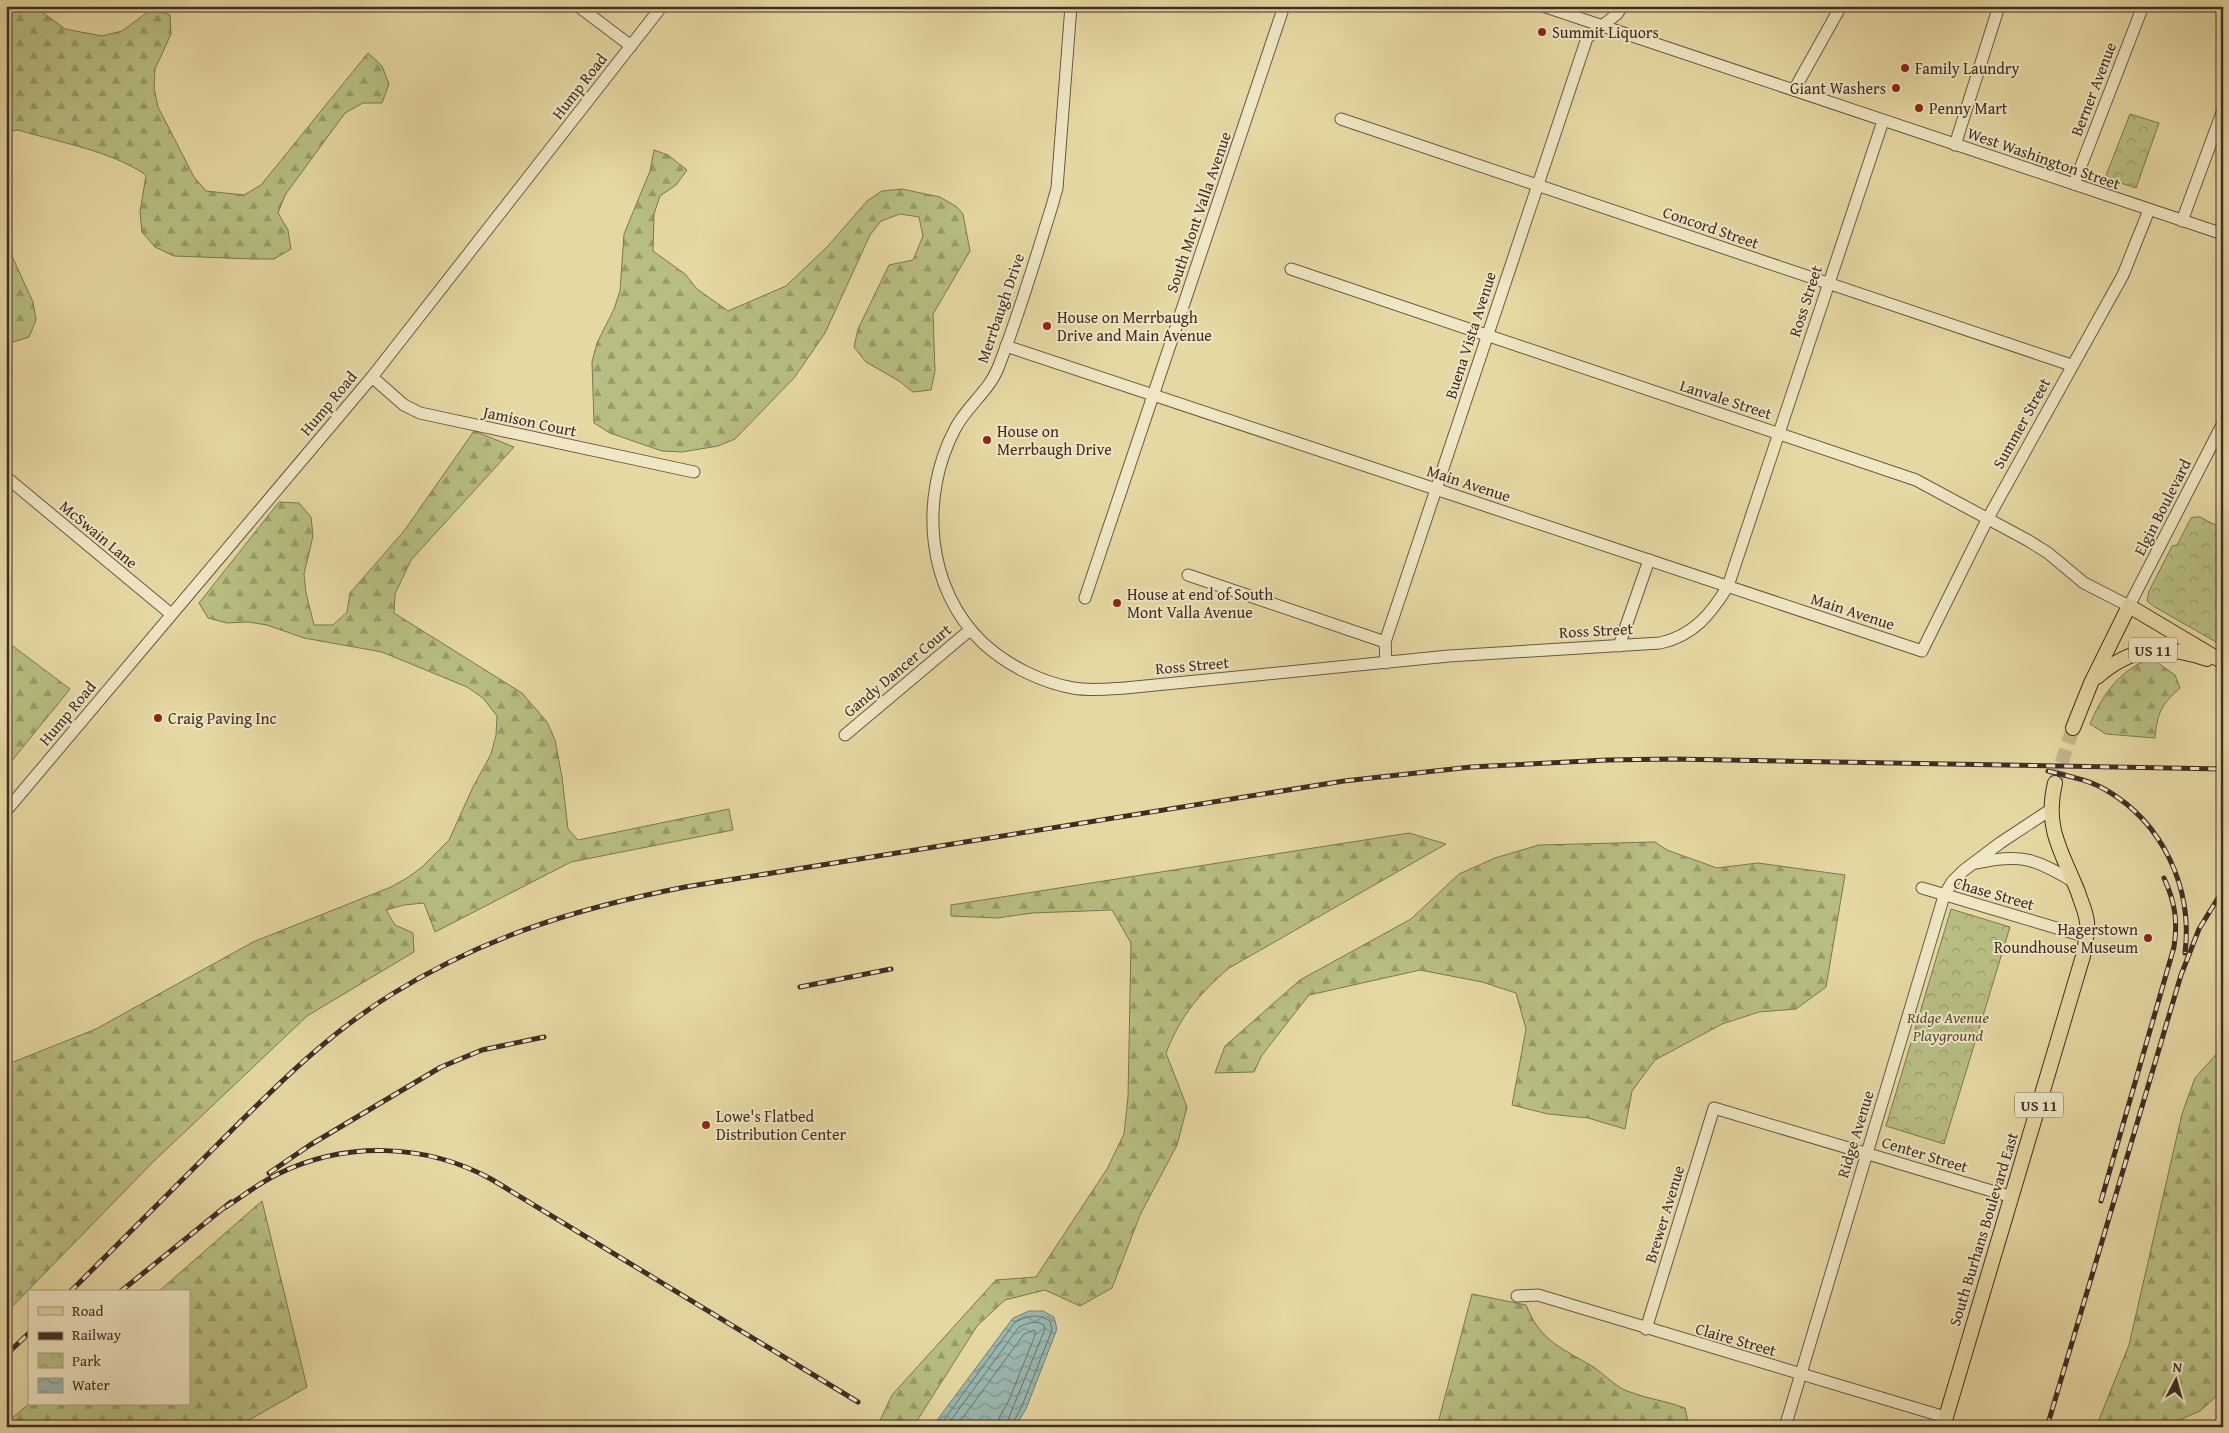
<svg xmlns="http://www.w3.org/2000/svg" width="2229" height="1433" viewBox="0 0 2229 1433" font-family="'Gentium Book Plus',serif">
	<style>
		.forest { fill: url(#forest-firs); stroke: #7c7654 }
		.park { fill: url(#park-crowns); stroke: #7c7654 }
		.water { fill: url(#water-waves); stroke: #768078 }
		.lines { fill: none; stroke-linecap: round; stroke-linejoin: round }
		.shore { stroke: #6c726a; stroke-width: 1 }
		.major-tunnel { stroke: #c5b68a; stroke-width: 14; stroke-dasharray: 14 7; stroke-linecap: butt }
		.minor-casing { stroke: #695844; stroke-width: 13 }
		.major-casing { stroke: #3f2d25; stroke-width: 16 }
		.minor { stroke: #efe6c3; stroke-width: 11 }
		.major { stroke: #e6d8a3; stroke-width: 14 }
		.rail-casing { stroke: #3f2d25; stroke-width: 5 }
		.rail { stroke: #efe6c3; stroke-width: 3; stroke-dasharray: 9; stroke-linecap: butt }
		.poi-dot { fill: #8f2418; stroke: #efe6c3; stroke-width: 2 }
		.labels { text-anchor: middle; dominant-baseline: central; stroke-width: 4; stroke-linejoin: round; paint-order: stroke }
		.shield { fill: #efe6c3; stroke: #746454; stroke-width: 1 }
		.shield-label { font-size: 15px; font-weight: bold; fill: #3f2d25 }
		.poi-label { font-size: 16px; fill: #3f2d25; stroke: #efe6c3; text-anchor: start }
		.street-label { font-size: 16px; fill: #3f2d25; stroke: #efe6c3 }
		.park-label { font-size: 16px; font-style: italic; fill: #574a38; stroke: #efe6c3 }
	</style>
	<defs>
		<pattern id="forest-firs" width="22" height="20" patternUnits="userSpaceOnUse" patternTransform="scale(1.25)"><rect width="22" height="20" fill="#b8be83"/><path d="M5 1l3.5 6h-7zM16 11l3.5 6h-7z" fill="#979b6b"/></pattern>
		<pattern id="park-crowns" width="20" height="18" patternUnits="userSpaceOnUse" patternTransform="scale(1.25)"><rect width="20" height="18" fill="#b8be83"/><path d="M2 6a3 3 0 1 1 6 0M12 15a3 3 0 1 1 6 0" fill="none" stroke="#979b6b"/></pattern>
		<pattern id="water-waves" width="16" height="10" patternUnits="userSpaceOnUse" patternTransform="scale(1.25)"><rect width="16" height="10" fill="#9ab8b0"/><path d="M0 5q4-4 8 0t8 0" fill="none" stroke="#7f968f"/></pattern>
	</defs>
	<rect width="100%" height="100%" fill="#e6d8a3"/>
	<filter id="stains"><feTurbulence type="fractalNoise" baseFrequency=".004" numOctaves="4"/><feColorMatrix values="0 0 0 0 .2 0 0 0 0 .09 0 0 0 0 .02 0 0 0 .5 -.17"/></filter>
	<radialGradient id="worn" r=".72"><stop offset=".6" stop-color="#630" stop-opacity="0"/><stop offset="1" stop-color="#630" stop-opacity=".3"/></radialGradient>
	<g class="forest">
		<path d="M 6,6 L 34,6 L 65,29 L 102,36 L 122,31 L 152,9 L 170,15 L 171,34 L 155,69 L 154,88 L 158,107 L 194,177 L 206,191 L 244,195 L 261,185 L 368,53 L 382,66 L 389,84 L 382,103 L 363,103 L 345,113 L 285,195 L 278,213 L 288,230 L 291,249 L 274,259 L 253,259 L 174,256 L 155,247 L 142,232 L 140,212 L 146,175 C 109,150 61,143 18,130 L 6,132 Z"/>
		<polygon points="654,150 668,155 687,170 676,185 660,196 654,214 653,251 685,274 697,289 728,311 786,286 828,246 867,201 882,191 902,189 940,197 957,207 963,214 970,251 933,314 935,371 931,390 913,392 899,381 866,362 854,347 858,329 889,265 913,260 923,236 919,217 900,214 881,221 870,235 825,333 794,378 735,439 718,446 682,452 662,451 610,433 594,423 592,362 597,343 614,309 620,291 624,234 650,171"/>
		<polygon points="6,243 33,302 36,320 29,337 10,343 6,342"/>
		<polygon points="474,431 514,447 411,560 395,594 394,613 522,693 547,722 555,740 562,777 568,829 578,840 729,809 733,830 571,862 435,932 424,903 404,905 386,910 395,925 413,933 414,952 307,1016 152,1163 6,1313 6,1065 96,1029 253,942 391,887 407,878 422,867 449,840 473,787 491,754 496,735 497,716 483,698 467,687 382,652 304,638 267,625 248,622 227,623 208,618 199,603 279,502 299,503 311,517 313,536 304,574 306,593 314,625 333,625 347,612 350,593 404,531"/>
		<polygon points="6,641 70,689 6,768"/>
		<path d="M 2154,660 L 2175,675 L 2180,688 C 2162,704 2157,713 2155,738 L 2106,734 L 2090,724 C 2099,702 2113,679 2135,666 C 2140,662 2148,662 2154,660 Z"/>
		<path d="M 1409,833 L 1446,844 L 1229,968 C 1199,994 1181,1015 1166,1053 L 1187,1107 L 1177,1145 L 1140,1215 L 1112,1288 L 1080,1306 L 1045,1290 L 1005,1300 L 977,1326 L 913,1427 L 877,1427 L 892,1395 L 996,1280 L 1036,1277 L 1107,1169 L 1124,1134 L 1128,1097 L 1131,943 L 1112,910 L 1033,913 L 997,918 L 951,916 L 951,905 Z"/>
		<polygon points="1655,842 1667,850 1717,868 1758,863 1845,875 1826,987 1796,1009 1759,1012 1722,1024 1655,1060 1632,1091 1625,1129 1588,1118 1548,1114 1512,1105 1526,1029 1516,993 1482,982 1420,970 1309,995 1262,1055 1254,1072 1215,1073 1225,1046 1300,980 1411,919 1459,874 1495,858 1539,845"/>
		<polygon points="2221,1049 2223,1390 2200,1411 2163,1427 2096,1427 2129,1345 2182,1114 2195,1078"/>
		<polygon points="262,1201 307,1387 237,1427 6,1427 6,1423 29,1404 189,1404 189,1292 158,1292"/>
		<path d="M 1472,1294 L 1526,1305 C 1541,1343 1563,1348 1595,1368 C 1606,1376 1617,1388 1630,1392 C 1648,1399 1667,1401 1685,1408 L 1689,1427 L 1437,1427 Z"/>
	</g>
	<g class="park">
		<polygon points="2130,114 2159,123 2136,188 2105,178"/>
		<polygon points="2195,517 2200,517 2223,529 2223,646 2153,606 2147,601 2149,591 2172,546 2177,545 2191,518"/>
		<polygon points="1951,909 2010,927 1944,1144 1886,1126"/>
	</g>
	<polygon class="water" points="1029,1311 1043,1311 1054,1317 1057,1329 1026,1409 1015,1427 932,1427 1013,1318"/>
	<g class="lines">
		<g class="shore">
			<path d="M 939,1427 L 1015,1322 C 1028,1316 1037,1313 1050,1321 L 1052,1330 L 1022,1406 L 1011,1427"/>
			<path d="M 946,1427 L 1019,1327 C 1028,1323 1036,1320 1044,1325 L 1045,1329 L 1005,1427"/>
			<polyline points="956,1427 1024,1334 1034,1330 1036,1333 1009,1400 999,1418 998,1427"/>
		</g>
		<polyline class="major-tunnel" points="2055,783 2073,728"/>
		<g class="minor-casing">
			<g id="minor">
				<polyline points="578,6 631,46"/>
				<path d="M 1071,6 L 1057,188 L 1052,206 C 1035,260 1019,315 998,368 C 989,391 966,407 955,429 C 919,497 926,589 983,643 C 1007,665 1040,682 1073,688 C 1090,691 1108,689 1125,688 L 1449,656 L 1660,643 C 1693,636 1711,614 1728,586 L 1883,121"/>
				<polyline points="1543,6 2223,234"/>
				<polyline points="1794,90 1841,6"/>
				<polyline points="1341,119 2071,365"/>
				<polyline points="1955,145 1999,6"/>
				<polyline points="2074,184 2143,6"/>
				<polyline points="2182,221 2223,110"/>
				<polyline points="1291,269 1916,480 2029,541 2048,553 2084,583 2129,606 2223,423"/>
				<polyline points="1006,346 1922,651 1987,520 2123,275 2149,210"/>
				<polyline points="372,377 404,405 420,413 694,472"/>
				<polyline points="6,477 171,614"/>
				<polyline points="1188,575 1385,642"/>
				<polyline points="1085,598 1284,6"/>
				<polyline points="1619,646 1649,560"/>
				<polyline points="1386,663 1385,642 1587,38 1617,14 1622,6"/>
				<polyline points="845,735 970,630"/>
				<polyline points="6,811 372,377 662,6"/>
				<path d="M 1977,863 C 2021,853 2036,859 2074,882"/>
				<polyline points="1922,888 2087,937"/>
				<polyline points="1517,1296 1538,1295 1945,1417"/>
				<polyline points="1646,1329 1714,1108 2012,1197"/>
				<polyline points="1785,1427 1944,896 1952,882 1963,871 2000,843 2050,810"/>
			</g>
		</g>
		<g class="major-casing">
			<g id="major">
				<path d="M 2097,677 C 2132,646 2164,644 2207,659"/>
				<polyline points="2073,728 2091,683 2129,606 2223,662"/>
				<path d="M 1943,1427 L 2083,956 C 2085,945 2088,933 2087,922 C 2086,912 2081,902 2078,892 C 2062,852 2044,828 2055,783"/>
			</g>
		</g>
		<use href="#minor" class="minor"/>
		<use href="#major" class="major"/>
		<g class="rail-casing">
			<g id="rail">
				<path d="M 2048,771 C 2068,776 2089,780 2106,790 C 2163,823 2193,888 2185,953"/>
				<polyline points="800,987 891,969"/>
				<polyline points="269,1173 310,1145 441,1067 482,1050 544,1037"/>
				<path d="M 2101,1201 L 2174,947 C 2178,921 2175,902 2164,878"/>
				<path d="M 226,1207 C 243,1196 259,1183 278,1174 C 345,1141 425,1143 491,1179 L 858,1402"/>
				<path d="M 70,1292 C 119,1243 168,1194 217,1145 C 272,1090 326,1035 392,994 C 486,936 578,908 685,887 L 1344,781 L 1471,767 L 1607,760 L 1673,759 L 2223,769"/>
				<polyline points="120,1292 231,1202"/>
				<polyline points="6,1355 29,1333"/>
				<polyline points="2047,1427 2181,975 2199,929 2223,890"/>
			</g>
		</g>
		<use href="#rail" class="rail"/>
	</g>
	<g class="poi-dot">
		<circle cx="1542" cy="32" r="5"/>
		<circle cx="1905" cy="68" r="5"/>
		<circle cx="1896" cy="88" r="5"/>
		<circle cx="1919" cy="108" r="5"/>
		<circle cx="1047" cy="326" r="5"/>
		<circle cx="987" cy="440" r="5"/>
		<circle cx="1117" cy="603" r="5"/>
		<circle cx="158" cy="718" r="5"/>
		<circle cx="2148" cy="938" r="5"/>
		<circle cx="706" cy="1125" r="5"/>
	</g>
	<g class="labels">
		<g class="shield">
			<rect x="2129" y="637.5" width="48" height="25" rx="4"/>
			<rect x="2015" y="1092.5" width="48" height="25" rx="4"/>
		</g>
		<g class="shield-label">
			<text x="2153" y="650">US 11</text>
			<text x="2039" y="1105">US 11</text>
		</g>
		<g class="poi-label">
			<text x="1552" y="32">Summit Liquors</text>
			<text x="1915" y="68">Family Laundry</text>
			<text x="1886" y="88" text-anchor="end">Giant Washers</text>
			<text x="1929" y="108">Penny Mart</text>
			<text x="1057" y="317">House on Merrbaugh<tspan x="1057" dy="18">Drive and Main Avenue</tspan></text>
			<text x="997" y="431">House on<tspan x="997" dy="18">Merrbaugh Drive</tspan></text>
			<text x="1127" y="594">House at end of South<tspan x="1127" dy="18">Mont Valla Avenue</tspan></text>
			<text x="168" y="718">Craig Paving Inc</text>
			<text x="2138" y="929" text-anchor="end">Hagerstown<tspan x="2138" dy="18">Roundhouse Museum</tspan></text>
			<text x="716" y="1116">Lowe's Flatbed<tspan x="716" dy="18">Distribution Center</tspan></text>
		</g>
		<g class="street-label">
			<text transform="translate(579 86) rotate(-52)">Hump Road</text>
			<text transform="translate(2093 89) rotate(-69)">Berner Avenue</text>
			<text transform="translate(2044 158) rotate(19)">West Washington Street</text>
			<text transform="translate(1198 212) rotate(-71)">South Mont Valla Avenue</text>
			<text transform="translate(1711 227) rotate(19)">Concord Street</text>
			<text transform="translate(1805 301) rotate(-72)">Ross Street</text>
			<text transform="translate(1000 308) rotate(-71)">Merrbaugh Drive</text>
			<text transform="translate(1470 335) rotate(-72)">Buena Vista Avenue</text>
			<text transform="translate(1726 399) rotate(18)">Lanvale Street</text>
			<text transform="translate(328 403) rotate(-50)">Hump Road</text>
			<text transform="translate(530 421) rotate(12)">Jamison Court</text>
			<text transform="translate(2021 423) rotate(-61)">Summer Street</text>
			<text transform="translate(1469 483) rotate(18)">Main Avenue</text>
			<text transform="translate(2162 507) rotate(-63)">Elgin Boulevard</text>
			<text transform="translate(99 534) rotate(40)">McSwain Lane</text>
			<text transform="translate(1853 611) rotate(18)">Main Avenue</text>
			<text transform="translate(1596 630) rotate(-3)">Ross Street</text>
			<text transform="translate(1192 665) rotate(-5)">Ross Street</text>
			<text transform="translate(897 670) rotate(-40)">Gandy Dancer Court</text>
			<text transform="translate(67 713) rotate(-50)">Hump Road</text>
			<text transform="translate(1994 893) rotate(16)">Chase Street</text>
			<text transform="translate(1855 1134) rotate(-73)">Ridge Avenue</text>
			<text transform="translate(1925 1154) rotate(17)">Center Street</text>
			<text transform="translate(1664 1214) rotate(-73)">Brewer Avenue</text>
			<text transform="translate(1983 1229) rotate(-73)">South Burhans Boulevard East</text>
			<text transform="translate(1736 1339) rotate(16)">Claire Street</text>
		</g>
		<g class="park-label">
			<text x="1948" y="1017">Ridge Avenue<tspan x="1948" dy="18">Playground</tspan></text>
		</g>
	</g>
	<rect width="2229" height="1433" fill="none" stroke="#e6d8a3" stroke-width="25"/>
	<rect x="8" y="8" width="2214" height="1418" fill="none" stroke="#3f2d25" stroke-width="2.5"/>
	<rect x="12" y="12" width="2204" height="1408" fill="none" stroke="#3f2d25"/>
	<rect x="28" y="1290" width="162" height="115" fill="#efe6c3" stroke="#a99c84"/>
	<rect x="38" y="1307" width="25" height="8" fill="#e6d8a3" stroke="#a99c84"/>
	<text x="72" y="1316" font-size="15" fill="#3f2d25">Road</text>
	<rect x="38" y="1332" width="25" height="8" fill="#3f2d25" stroke="#a99c84"/>
	<text x="72" y="1340" font-size="15" fill="#3f2d25">Railway</text>
	<rect x="38" y="1353" width="25" height="15" fill="url(#park-crowns)" stroke="#a99c84"/>
	<text x="72" y="1366" font-size="15" fill="#3f2d25">Park</text>
	<rect x="38" y="1378" width="25" height="15" fill="url(#water-waves)" stroke="#a99c84"/>
	<text x="72" y="1390" font-size="15" fill="#3f2d25">Water</text>
	<g transform="translate(2176 1380) rotate(6)" stroke="#efe6c3" stroke-width="4" paint-order="stroke">
	<path d="M0-4L9 19L0 12L-9 19Z" fill="#3f2d25"/>
	<text y="-8" font-size="14" font-weight="bold" text-anchor="middle" fill="#3f2d25">N</text>
	</g>
	<rect width="100%" height="100%" filter="url(#stains)"/>
	<rect width="100%" height="100%" fill="url(#worn)"/>
</svg>
